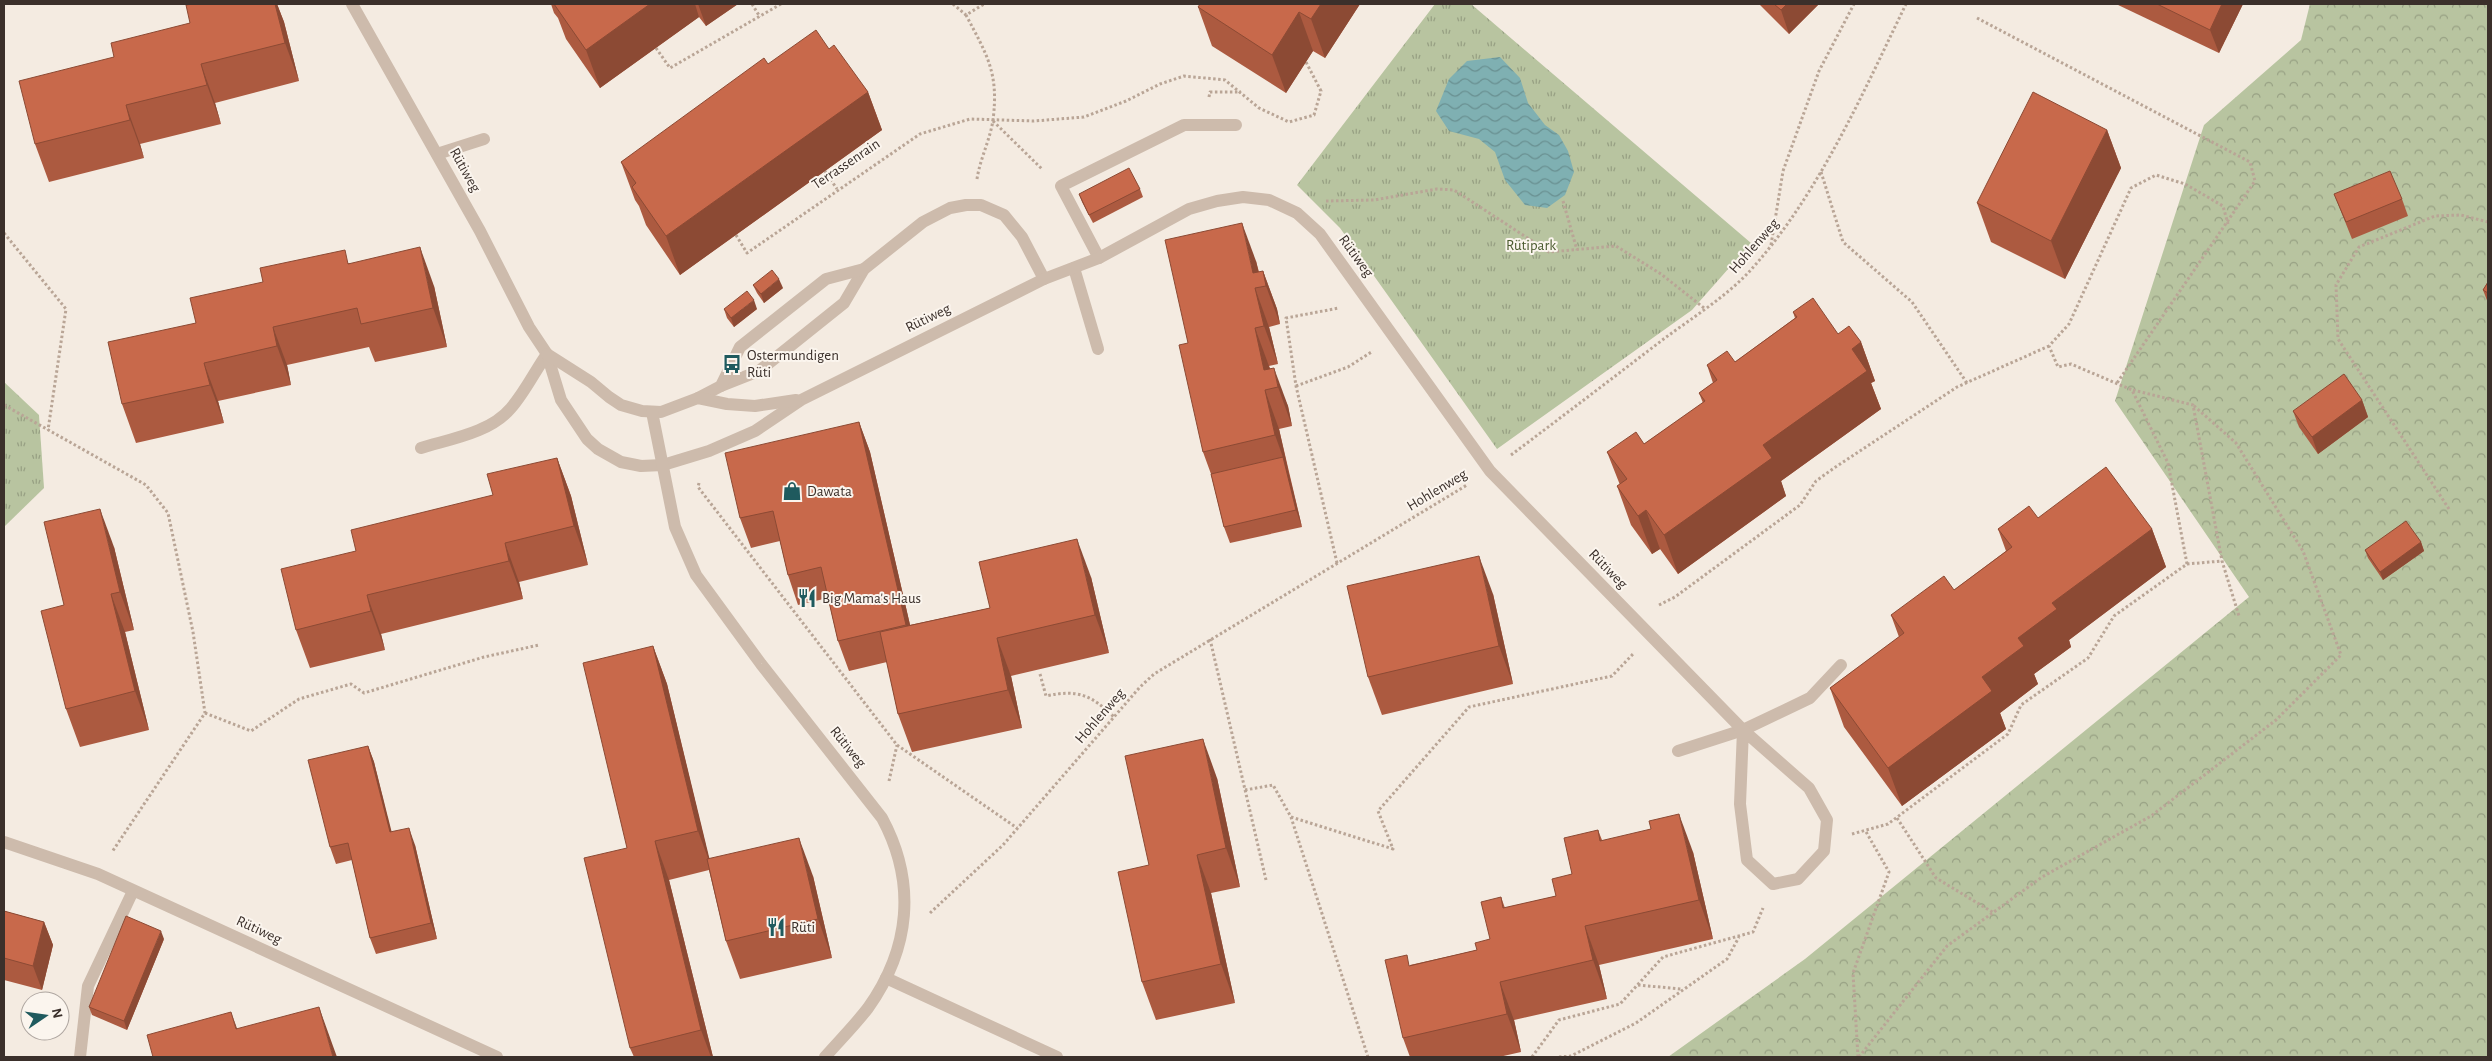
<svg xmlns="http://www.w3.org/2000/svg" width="2492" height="1061" viewBox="0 0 2492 1061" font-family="'Alegreya Sans',sans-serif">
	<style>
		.forest { fill: url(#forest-crowns) }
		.park { fill: url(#park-tufts) }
		.water { fill: url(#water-waves) }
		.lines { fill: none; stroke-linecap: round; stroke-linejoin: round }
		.path { stroke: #b9a596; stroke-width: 3; stroke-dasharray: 2.5 2.5; stroke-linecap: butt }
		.lane { stroke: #cdbbac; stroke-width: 12 }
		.street { stroke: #cdbbac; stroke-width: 12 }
		.wall { fill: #ac5a40 }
		.shaded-wall { fill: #8c4a34 }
		.building { fill: #c8694b; stroke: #8c4a34 }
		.labels { text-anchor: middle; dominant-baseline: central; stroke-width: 4; stroke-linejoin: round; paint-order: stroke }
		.street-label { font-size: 15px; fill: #3b302b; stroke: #fbf5ee }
		.park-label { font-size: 15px; fill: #4a5a2e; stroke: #fbf5ee }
		.poi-label { font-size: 15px; fill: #3b302b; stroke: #fbf5ee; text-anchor: start }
	</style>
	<defs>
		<pattern id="forest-crowns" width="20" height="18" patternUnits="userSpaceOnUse" patternTransform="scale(1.25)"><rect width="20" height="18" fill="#b8c4a0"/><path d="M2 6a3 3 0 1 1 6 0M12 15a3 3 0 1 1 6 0" fill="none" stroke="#97a083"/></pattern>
		<pattern id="park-tufts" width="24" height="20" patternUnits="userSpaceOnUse" patternTransform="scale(1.25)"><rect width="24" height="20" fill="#b8c4a0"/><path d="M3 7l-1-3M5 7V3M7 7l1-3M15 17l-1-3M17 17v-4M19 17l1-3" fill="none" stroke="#97a083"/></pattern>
		<pattern id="water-waves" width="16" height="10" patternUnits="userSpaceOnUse" patternTransform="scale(1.25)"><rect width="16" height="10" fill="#7fb0b2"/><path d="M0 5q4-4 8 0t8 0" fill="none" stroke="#699091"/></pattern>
	</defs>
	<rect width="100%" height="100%" fill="#f4ebe1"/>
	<polygon class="forest" points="2310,4 2488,4 2488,1057 1668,1057 1805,959 2249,597 2115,401 2204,125 2301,40"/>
	<g class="park">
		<polygon points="1435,4 1471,4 1751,243 1692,310 1497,449 1340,228 1297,185"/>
		<polygon points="4,382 39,415 44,488 4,527"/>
	</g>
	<polygon class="water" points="1500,57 1520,78 1528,103 1545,125 1559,135 1568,151 1574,172 1565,195 1547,208 1525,205 1505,180 1495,152 1479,139 1449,131 1436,111 1449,79 1467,61"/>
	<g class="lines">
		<g class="path">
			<polyline points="752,4 760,17"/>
			<polyline points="953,4 966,15"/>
			<polyline points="1977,18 2250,162 2255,181 2117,383"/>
			<polyline points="656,48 670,68 781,4"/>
			<polyline points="1209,97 1210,92 1241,92"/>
			<polyline points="993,121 1042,169"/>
			<polyline points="825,171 837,189"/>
			<polyline points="1821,172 1843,242 1912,302 1967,383"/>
			<path d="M 977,179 C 980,159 990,140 993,120 C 999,73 987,55 966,15 L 984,4"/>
			<polyline points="1326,201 1374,200 1437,189 1454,190 1549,252 1616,246 1661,274 1704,308"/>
			<polyline points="1563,201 1577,250"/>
			<polyline points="4,233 66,309 48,430"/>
			<polyline points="736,235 747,253 920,134 970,119 1034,121 1084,117 1126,101 1160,84 1184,76 1225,80 1259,108 1289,122 1314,115 1321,91 1306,62"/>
			<polyline points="1771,245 1783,171 1819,71 1854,4"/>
			<polyline points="1296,386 1348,367 1373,351"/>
			<polyline points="2133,390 2193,405 2222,561 2239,616"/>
			<polyline points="4,405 146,485 168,513 193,632 205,713 112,852"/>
			<path d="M 1511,455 C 1563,416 1614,377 1665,338 C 1692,318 1724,298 1748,273 C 1817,198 1862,95 1906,4"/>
			<polyline points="699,483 698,487 897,745 1017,828"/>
			<polyline points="2449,509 2338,339 2336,285 2359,247 2435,216 2461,215 2488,222"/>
			<polyline points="1337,563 1296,386 1286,318 1339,308"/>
			<polyline points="2187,564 2222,561"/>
			<polyline points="1659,605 1675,597 1800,505 1816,481 1834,468 1957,387 2049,346"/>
			<polyline points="1210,639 1266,880"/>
			<path d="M 1040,674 L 1046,696 C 1078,689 1091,695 1114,717"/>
			<polyline points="205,713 251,731 299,699 351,684 364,693 484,657 539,645"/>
			<polyline points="889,781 897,745"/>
			<polyline points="1245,790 1273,785 1291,817 1368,1057"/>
			<polyline points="1291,817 1393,849 1378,811 1469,707 1612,676 1633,654"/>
			<polyline points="1897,818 1936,878 1994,913"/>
			<polyline points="1852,834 1888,824 2008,734 2021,705 2088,658 2114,616 2187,564 2168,463 2132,390 2071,364 2058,367 2049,346 2069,324 2131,188 2156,175 2185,184 2223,206 2228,224"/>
			<polyline points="930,913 1003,845 1140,687 1154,674 1467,485"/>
			<polyline points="1638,985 1681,989"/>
			<polyline points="1532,1057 1559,1020 1620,1004 1663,957 1753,932 1763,908"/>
			<polyline points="1559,1057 1571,1056 1636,1023 1727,959 1739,937"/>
			<polyline points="1858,1057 1853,973 1889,872 1865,830"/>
			<polyline points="1859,1057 1947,946 2042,877 2151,816 2276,720 2341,655 2303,551 2236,443 2193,405"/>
		</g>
		<g class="lane">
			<polyline points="437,154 484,139"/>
			<polyline points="1099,258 1061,186 1184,125 1236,125"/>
			<polyline points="1074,268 1098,349"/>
			<polyline points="721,386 759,371 844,303 864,269 923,222 950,208 966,205 981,205 1004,215 1022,237 1044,279"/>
			<polyline points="698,398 721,386 740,347 826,279 864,269"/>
			<path d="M 421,448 C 450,439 490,433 511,408 C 525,392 535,371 547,354"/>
			<polyline points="1678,751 1743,730 1810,698 1841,665"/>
			<polyline points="886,978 1057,1057"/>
			<polyline points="80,1057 88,986 133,891"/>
		</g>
		<g class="street">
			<polyline points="352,4 480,231 529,327 547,354 561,400 587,439 598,449 621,462 641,466 663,465 709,451 755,431 801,400 1044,279 1099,258 1189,209 1217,201 1243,197 1269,200 1297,213 1320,234 1490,471 1743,730 1740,804 1747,860 1773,884 1798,879 1824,851 1827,820 1809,788 1743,730"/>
			<polyline points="547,354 591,382 609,397 621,405 642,411 661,412 698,398 727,404 755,406 796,400"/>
			<path d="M 652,412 L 675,527 L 696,575 L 761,664 L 882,818 C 917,883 910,949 868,1008 C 855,1025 839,1041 825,1057"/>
			<polyline points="4,842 98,874 497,1057"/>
		</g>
	</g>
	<g class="wall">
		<polygon points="192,4 277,4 284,22 299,81 215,103 221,124 140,144 144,158 49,182 35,144 114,57 190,23"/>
		<polygon points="551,4 738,4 706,26 699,17 600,88 566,39 558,18 554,13"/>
		<polygon points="1360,4 1325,58 1313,51 1286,93 1212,46 1198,7"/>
		<polygon points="1759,4 1819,4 1789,34"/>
		<polygon points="2116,4 2243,4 2219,53"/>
		<polygon points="829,49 868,92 882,130 680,275 646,225 639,206 635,200 621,162 768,64"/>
		<polygon points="2107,130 2121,168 2065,279 1991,242 1977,203"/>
		<polygon points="1140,189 1143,197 1093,223 1082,202 1079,194"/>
		<polygon points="2334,194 2402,199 2408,216 2352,239"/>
		<polygon points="1256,261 1259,272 1263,271 1277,309 1280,324 1269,327 1278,364 1269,366 1288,406 1292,426 1279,429 1302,527 1230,543 1224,527 1211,474 1203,452 1188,343"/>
		<polygon points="349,263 434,286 447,347 375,362 369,347 287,365 291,385 218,401 224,423 136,443 122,404 196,323"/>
		<polygon points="2488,282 2488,303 2483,290"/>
		<polygon points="753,285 783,288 764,303 757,293"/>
		<polygon points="724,309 757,309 734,327 727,318"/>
		<polygon points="1793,312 1838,334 1861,342 1875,381 1871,383 1881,409 1781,481 1786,496 1678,574 1660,549 1652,554 1631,525 1617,486 1620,485 1607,452 1644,444 1703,403 1699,393 1713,383 1707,365 1735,362 1795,318"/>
		<polygon points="2362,400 2368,417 2318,454 2299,427 2293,411"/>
		<polygon points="859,422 870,452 910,625 990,608 1091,577 1109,653 1011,676 1022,728 912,752 898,714 887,662 849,671 838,641 828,598 798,605 788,575 780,541 751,548 740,518"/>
		<polygon points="557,458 571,496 588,565 519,582 523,599 381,634 385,650 310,668 296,630 356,551 493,495"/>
		<polygon points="2038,518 2152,529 2166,567 2069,640 2071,647 2034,674 2038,684 2000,713 2006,729 1902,806 1844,727 1830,688 1899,637 1891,615 1954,590 2006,551 1998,529"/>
		<polygon points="2421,542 2424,551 2383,580 2368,558 2365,550"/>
		<polygon points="114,547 134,630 125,632 149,730 80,747 66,709 64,605"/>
		<polygon points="1493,594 1513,684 1382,715 1368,677"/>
		<polygon points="653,646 667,684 709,859 813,876 832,958 740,979 726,941 709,870 669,880 713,1057 634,1057 630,1048 627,848"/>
		<polygon points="368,746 374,762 391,832 415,845 437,939 376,954 370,938 352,860 336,864 330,847"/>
		<polygon points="1217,778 1240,887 1211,893 1235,1003 1156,1020 1142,982 1149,865"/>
		<polygon points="1598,830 1602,840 1693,852 1713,939 1599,965 1607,999 1514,1020 1521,1052 1499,1057 1410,1057 1403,1038 1410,965 1477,950 1490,939 1501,897 1505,908 1556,896 1572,874"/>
		<polygon points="4,911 44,922 53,945 42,990 4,980"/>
		<polygon points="164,939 127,1030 92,1015 89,1007"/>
	</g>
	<g class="shaded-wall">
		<polygon points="275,4 277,4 284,22 299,81 285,43"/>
		<polygon points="650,4 695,4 699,17 600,88 586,50"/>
		<polygon points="698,4 738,4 706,26"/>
		<polygon points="1321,4 1360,4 1325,58 1311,19"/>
		<polygon points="1787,4 1819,4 1789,34 1781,10"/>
		<polygon points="2222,4 2243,4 2219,53 2210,30"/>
		<polygon points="1299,12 1313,51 1286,93 1272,55"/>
		<polygon points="201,64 215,103 221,124 207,85"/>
		<polygon points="868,92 882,130 680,275 666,236"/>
		<polygon points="126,105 140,144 144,158 130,120"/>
		<polygon points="2107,130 2121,168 2065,279 2051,241"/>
		<polygon points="1242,223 1256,261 1262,287 1253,273"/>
		<polygon points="420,247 434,286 447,347 433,308"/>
		<polygon points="1263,271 1277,309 1280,324 1266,286"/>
		<polygon points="779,279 783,288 764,303 761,294"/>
		<polygon points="1255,288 1269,327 1278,364 1264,326"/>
		<polygon points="754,300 757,309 734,327 731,318"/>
		<polygon points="273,327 287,365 291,385 277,346"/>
		<polygon points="1255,328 1269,366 1274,388 1264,370"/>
		<polygon points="1861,342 1875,381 1871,383 1881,409 1781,481 1786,496 1678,574 1664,535 1852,349"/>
		<polygon points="204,363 218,401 224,423 210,385"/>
		<polygon points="1274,368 1288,406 1292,426 1278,387"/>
		<polygon points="1265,390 1279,429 1289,474 1275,435"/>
		<polygon points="2362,400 2368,417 2318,454 2312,437"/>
		<polygon points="859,422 870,452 917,655 906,625"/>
		<polygon points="1283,457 1289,474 1302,527 1296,510"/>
		<polygon points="557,458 571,496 588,565 574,526"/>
		<polygon points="100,509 114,547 134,630 120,592"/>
		<polygon points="1646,510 1660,549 1652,554 1638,516"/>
		<polygon points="2152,529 2166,567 2069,640 2071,647 2034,674 2038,684 2000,713 2006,729 1902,806 1888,768 1982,677 2018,638 2052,603"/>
		<polygon points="1077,539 1091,577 1109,653 1095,615"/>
		<polygon points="2421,542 2424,551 2383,580 2380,572"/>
		<polygon points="505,543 519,582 523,599 509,561"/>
		<polygon points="1479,556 1493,594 1513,684 1499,646"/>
		<polygon points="111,594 125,632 149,730 135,691"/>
		<polygon points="367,595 381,634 385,650 371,611"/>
		<polygon points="997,638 1011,676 1022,728 1008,690"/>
		<polygon points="653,646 667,684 712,869 698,831"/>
		<polygon points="1203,739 1217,778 1240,887 1226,848"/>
		<polygon points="368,746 374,762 396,849 390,832"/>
		<polygon points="1679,814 1693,852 1713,939 1699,900"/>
		<polygon points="409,828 415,845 437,939 431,923"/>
		<polygon points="799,838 813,876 832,958 818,919"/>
		<polygon points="655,841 669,880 713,1057 711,1057 701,1030"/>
		<polygon points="1197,855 1211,893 1235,1003 1221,964"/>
		<polygon points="44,922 53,945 42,990 33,966"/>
		<polygon points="1585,926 1599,965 1607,999 1593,960"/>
		<polygon points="161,931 164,939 127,1030 124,1021"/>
		<polygon points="1500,982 1514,1020 1521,1052 1507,1014"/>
		<polygon points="319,1007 333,1046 337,1057 333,1057"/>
		<polygon points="231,1012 245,1050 236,1029"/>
	</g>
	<g class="building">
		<polygon points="192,4 275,4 285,43 201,64 207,85 126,105 130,120 35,144 19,81 114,57 111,43 190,23 186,5"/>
		<polygon points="554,4 650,4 586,50"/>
		<polygon points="1200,4 1321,4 1311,19 1299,12 1272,55 1198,7"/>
		<polygon points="1774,4 1787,4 1781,10"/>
		<polygon points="2157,4 2222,4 2210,30"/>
		<polygon points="816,30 829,49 834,45 868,92 666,236 632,187 636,183 621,162 764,58 768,64"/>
		<polygon points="2033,92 2107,130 2051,241 1977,203"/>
		<polygon points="1129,168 1140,189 1089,215 1079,194"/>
		<polygon points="2390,171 2402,199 2346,222 2334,194"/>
		<polygon points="1242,223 1253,273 1263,271 1266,286 1255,288 1264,326 1255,328 1264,370 1274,368 1278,387 1265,390 1275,435 1203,452 1179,345 1188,343 1165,240"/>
		<polygon points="420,247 433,308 361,324 357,308 273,327 277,346 204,363 210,385 122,404 108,342 196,323 190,298 263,282 260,268 345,250 348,264"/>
		<polygon points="772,270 779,279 761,294 753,285"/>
		<polygon points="2488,282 2488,293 2483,290"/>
		<polygon points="747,291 754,300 731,318 724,309"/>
		<polygon points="1813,298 1838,334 1849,326 1861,342 1852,349 1867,371 1763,445 1772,458 1664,535 1646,510 1638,516 1617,486 1627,479 1607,452 1636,432 1644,444 1705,401 1699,393 1717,380 1707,365 1727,351 1735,362 1797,317 1793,312"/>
		<polygon points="2344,374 2362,400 2312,437 2293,411"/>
		<polygon points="859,422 906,625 838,641 821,567 788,575 773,511 740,518 725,453"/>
		<polygon points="1283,457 1296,510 1224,527 1211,474"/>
		<polygon points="557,458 574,526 505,543 509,561 367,595 371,611 296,630 281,569 356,551 351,530 493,495 487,474"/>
		<polygon points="2106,467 2152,529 2052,603 2057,609 2018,638 2024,646 1982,677 1992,691 1888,768 1830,688 1904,633 1891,615 1944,576 1954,590 2012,547 1998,529 2029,506 2038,518"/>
		<polygon points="100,509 120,592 111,594 135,691 66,709 41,611 64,605 44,522"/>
		<polygon points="2406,521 2421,542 2380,572 2365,550"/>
		<polygon points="1077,539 1095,615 997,638 1008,690 898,714 880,632 990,608 979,562"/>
		<polygon points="1479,556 1499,646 1368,677 1347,586"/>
		<polygon points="653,646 698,831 655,841 701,1030 630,1048 584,858 627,848 583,663"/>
		<polygon points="1203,739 1226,848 1197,855 1221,964 1142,982 1118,872 1149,865 1125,756"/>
		<polygon points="368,746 390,832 409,828 431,923 370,938 348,843 330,847 308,760"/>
		<polygon points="1679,814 1699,900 1585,926 1593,960 1500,982 1507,1014 1403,1038 1385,960 1407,955 1409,966 1477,950 1475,943 1490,939 1481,902 1501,897 1503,908 1556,896 1552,879 1572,874 1564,838 1598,830 1600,841 1651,829 1649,821"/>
		<polygon points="799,838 818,919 726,941 707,859"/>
		<polygon points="4,911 44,922 33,966 4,958"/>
		<polygon points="126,916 161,931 124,1021 89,1007"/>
		<polygon points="319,1007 333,1057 153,1057 147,1035 231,1012 236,1029"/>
	</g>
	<defs>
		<g id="bus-bare" transform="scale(1.5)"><path d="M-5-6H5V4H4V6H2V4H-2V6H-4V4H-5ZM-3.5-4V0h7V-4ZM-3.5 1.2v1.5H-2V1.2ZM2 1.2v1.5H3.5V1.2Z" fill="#1f5a5e" stroke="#fbf5ee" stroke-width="2.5" paint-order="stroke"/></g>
		<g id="shop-bare" transform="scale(1.5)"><path d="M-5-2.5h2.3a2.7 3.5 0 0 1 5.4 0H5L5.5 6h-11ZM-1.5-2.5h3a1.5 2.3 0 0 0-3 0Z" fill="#1f5a5e" stroke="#fbf5ee" stroke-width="2.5" paint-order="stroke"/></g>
		<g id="restaurant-bare" transform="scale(1.5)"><path d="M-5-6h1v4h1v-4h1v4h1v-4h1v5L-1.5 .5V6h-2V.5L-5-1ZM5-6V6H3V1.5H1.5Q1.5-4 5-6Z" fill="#1f5a5e" stroke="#fbf5ee" stroke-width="2.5" paint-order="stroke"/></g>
	</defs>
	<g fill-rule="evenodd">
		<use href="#bus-bare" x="732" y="364"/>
		<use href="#shop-bare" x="792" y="491"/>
		<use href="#restaurant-bare" x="807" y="598"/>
		<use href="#restaurant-bare" x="776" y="927"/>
	</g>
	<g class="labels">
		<g class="street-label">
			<text transform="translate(846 164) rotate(-34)">Terrassenrain</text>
			<text transform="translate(465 170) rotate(61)">Rütiweg</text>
			<text transform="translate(1754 246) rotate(-49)">Hohlenweg</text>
			<text transform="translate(1356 256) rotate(54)">Rütiweg</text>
			<text transform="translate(928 318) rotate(-26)">Rütiweg</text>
			<text transform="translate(1437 490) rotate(-31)">Hohlenweg</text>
			<text transform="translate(1608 569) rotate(46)">Rütiweg</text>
			<text transform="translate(1100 716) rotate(-49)">Hohlenweg</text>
			<text transform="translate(848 747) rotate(51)">Rütiweg</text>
			<text transform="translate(259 930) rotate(25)">Rütiweg</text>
		</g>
		<g class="park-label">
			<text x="1531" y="245">Rütipark</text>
		</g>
		<g class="poi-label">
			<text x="747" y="355">Ostermundigen<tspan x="747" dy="17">Rüti</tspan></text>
			<text x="807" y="491">Dawata</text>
			<text x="822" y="598">Big Mama's Haus</text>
			<text x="791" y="927">Rüti</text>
		</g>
	</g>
	<rect width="2492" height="1061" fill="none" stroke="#3b302b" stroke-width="10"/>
	<g transform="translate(45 1016) rotate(77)"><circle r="24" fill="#fbf5ee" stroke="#aea6a0"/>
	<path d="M0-4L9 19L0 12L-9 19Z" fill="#1f5a5e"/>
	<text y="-8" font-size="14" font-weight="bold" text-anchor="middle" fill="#3b302b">N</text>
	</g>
</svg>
